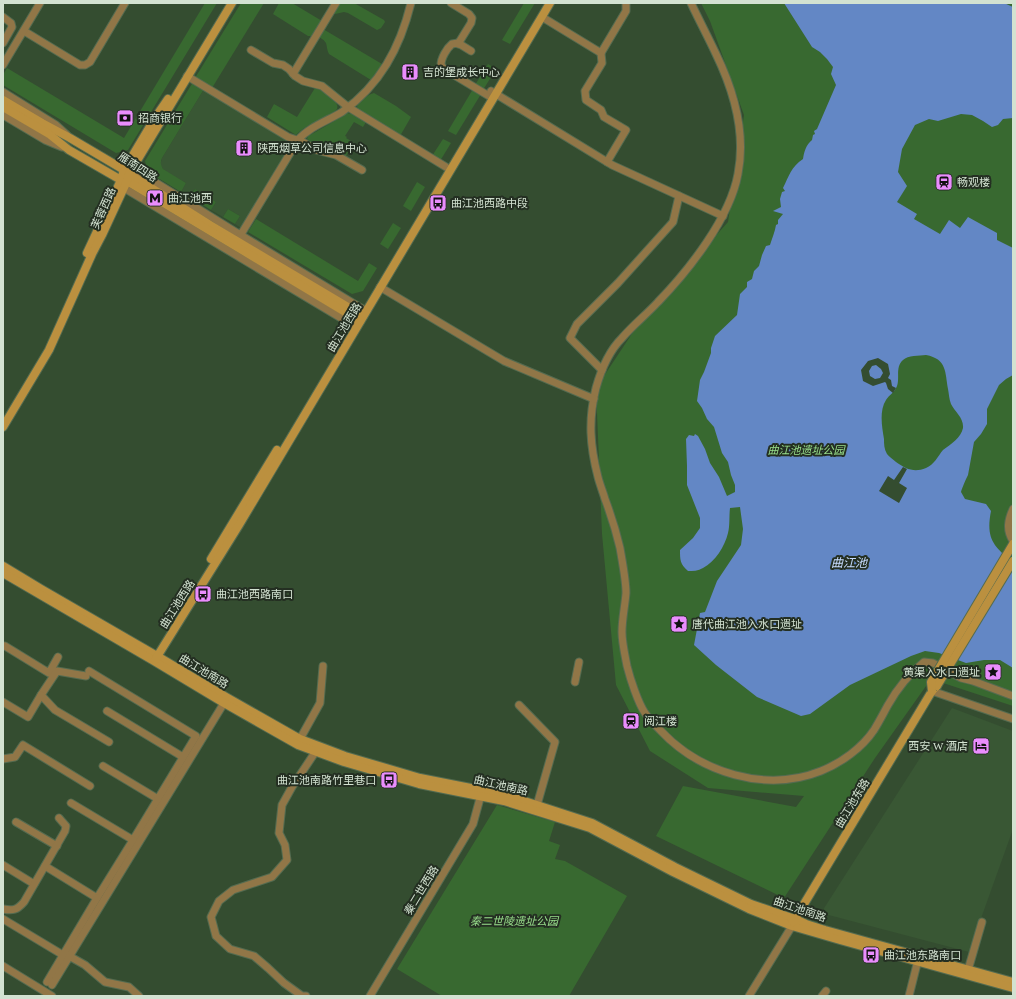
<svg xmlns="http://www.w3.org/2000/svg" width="1016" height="999" viewBox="0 0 1016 999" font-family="'Times New Roman','Noto Sans SC',serif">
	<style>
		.built { fill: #395734 }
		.green { fill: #386930 }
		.water { fill: #6387c5; fill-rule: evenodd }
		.pier { fill: #344d30; fill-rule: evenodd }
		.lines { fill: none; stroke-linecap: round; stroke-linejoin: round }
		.street-casing { stroke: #546b50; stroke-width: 9 }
		.secondary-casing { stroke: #546b50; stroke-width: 10 }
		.street { stroke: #917647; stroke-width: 7 }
		.secondary { stroke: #bb903f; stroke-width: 8 }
		.secondary-bridge-casing { stroke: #546b50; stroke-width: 10; stroke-linecap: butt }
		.secondary-bridge { stroke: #bb903f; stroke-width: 8 }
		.labels { text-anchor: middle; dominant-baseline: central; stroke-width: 4; stroke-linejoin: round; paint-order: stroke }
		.poi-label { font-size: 11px; fill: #d3e2d1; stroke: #242f22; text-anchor: start }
		.street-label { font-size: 11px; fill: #d3e2d1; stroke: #242f22 }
		.park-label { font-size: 11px; font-style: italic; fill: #98de8b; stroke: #242f22 }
		.water-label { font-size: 12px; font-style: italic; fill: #c7dcff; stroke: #242f22 }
	</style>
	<rect width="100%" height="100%" fill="#344d30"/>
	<g class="built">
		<polygon points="204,89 294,138 241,228 235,224 240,216 228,209 223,217 211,210 216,202 195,189 190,197 181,192 186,183 167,172 163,169 161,166 161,162 162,158"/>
		<polygon points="952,708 1013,731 1013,829 969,952 821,913"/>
	</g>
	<g class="green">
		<polygon points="205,3 217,3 128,150 116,153 3,85 3,75 7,68 124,138"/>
		<polygon points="241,3 264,3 212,88 195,78"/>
		<polygon points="279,3 292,3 322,21 313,36 308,36 273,14"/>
		<polygon points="338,3 354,3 384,20 385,22 381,28 377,30 348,13 344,12 335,14 333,12"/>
		<polygon points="524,3 535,3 510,44 502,40"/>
		<polygon points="701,3 1013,3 1013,706 931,679 875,758 784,898 656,836 683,786 796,807 804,796 708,788 650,751 616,685 602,534 596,388 643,317 728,222 744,115 710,21"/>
		<path d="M 323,29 L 382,64 L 371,80 L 329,54 C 327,51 327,46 326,43 C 321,35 316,41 323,29 Z"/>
		<polygon points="488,64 496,69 483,90 475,85"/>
		<path d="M 193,82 L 204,89 L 162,158 C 160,163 161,165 163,169 L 186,183 L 181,192 L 148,172 L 145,161 Z"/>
		<path d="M 315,88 L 323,91 L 336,103 C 337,105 338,106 337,109 C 334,114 312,123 306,127 C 302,129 299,132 296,135 L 267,117 L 274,104 L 297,117 Z"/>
		<polygon points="473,89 481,94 456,135 448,131"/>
		<path d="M 374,93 L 396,106 L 411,117 L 400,136 L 358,110 L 357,106 C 361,101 368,94 374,93 Z"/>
		<polygon points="347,113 352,114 366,122 363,127 354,122 345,136 347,137 346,138 351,141 350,143 352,145 346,156 336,151 319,147 307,139 308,136 312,134 331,123"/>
		<polygon points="443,139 451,143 440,161 432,156"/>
		<polygon points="417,182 425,187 411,211 403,206"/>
		<polygon points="195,189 216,202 211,210 190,197"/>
		<polygon points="228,209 240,216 235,224 223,217"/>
		<polygon points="256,219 358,281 369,263 377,268 363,291 352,294 248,232"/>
		<polygon points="393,223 401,228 388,249 380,244"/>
		<polygon points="497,805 555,822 549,841 560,845 555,859 565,861 627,896 569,996 442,996 397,969"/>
	</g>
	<path class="water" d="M 784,3 L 1004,3 L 1013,7 L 1013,118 L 1003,119 L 998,125 L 992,127 L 983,121 L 972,115 L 961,114 L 938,121 L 929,119 L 915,125 L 902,149 L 898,172 L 907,186 L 897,202 L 917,214 L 914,219 L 940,234 L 949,220 L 960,228 L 968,217 L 997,233 L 997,240 L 1013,248 L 1013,375 L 1006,379 L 999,385 L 987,409 L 987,424 L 981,434 L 974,442 L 968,475 C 966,479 962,488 961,492 L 965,499 L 986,504 L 991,511 C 986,537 992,546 1013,562 L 1013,668 L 1000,660 L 984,660 L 966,663 L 939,653 L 925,651 L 911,656 L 850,685 L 810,714 L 801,716 L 757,697 L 716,665 L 694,645 L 700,613 L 705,612 L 717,581 L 741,545 L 743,529 L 740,507 L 730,508 C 729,516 730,526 728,533 C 725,546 715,562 703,568 C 698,571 693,571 688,571 C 680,564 680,560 680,550 L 693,538 L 700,528 L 700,518 L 687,485 L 687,466 L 686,439 L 689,435 L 694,436 L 695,434 L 698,436 L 705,449 L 710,463 L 719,477 L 727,496 L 735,492 L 735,485 L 731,475 L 728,462 L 722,453 L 714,427 L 707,419 L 702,408 L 697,401 L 700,380 L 704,372 L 711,353 L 711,348 L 715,336 L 737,315 L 740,294 L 747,287 L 747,282 L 752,279 L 754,271 L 759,266 L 762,255 L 766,246 L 770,245 C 772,238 775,232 776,225 L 778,224 L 778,220 L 783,214 L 773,211 L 781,207 L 780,199 L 782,192 L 785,191 L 783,188 C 789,176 791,167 803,159 C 804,152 806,145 812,140 L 813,135 L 815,134 L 814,131 L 817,129 L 836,85 L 831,74 L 833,67 L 827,59 L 820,52 L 812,47 ZM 926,355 C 947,359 945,372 948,389 C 949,394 949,399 951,404 C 955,412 964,418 963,428 C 961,438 951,444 943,450 C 938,456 934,465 926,468 C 914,473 906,469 896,462 C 893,459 889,457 887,454 C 884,449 884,444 884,439 C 882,427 879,411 886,400 C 889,395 895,392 897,386 C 900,378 895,367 903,360 C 908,355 919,356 926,355 Z"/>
	<g class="pier">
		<path d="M 878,358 L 888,364 L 890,374 L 888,378 L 891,380 L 892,386 L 896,388 L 893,393 L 888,389 L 886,383 L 885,382 L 873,386 L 863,381 L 861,370 L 868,361 ZM 876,365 L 881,369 L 883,373 L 880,378 L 875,379 L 870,376 L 869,371 L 872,366 Z"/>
		<polygon points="903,467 907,469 899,483 907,488 899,503 879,491 888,476 894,480"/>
	</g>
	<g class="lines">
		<g class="street-casing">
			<g id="street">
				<polyline points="451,3 469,14 472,18 471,23 458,44"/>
				<path d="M 691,3 C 699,20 708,37 716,54 C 734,91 746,133 738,174 C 730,218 689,270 658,302 C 646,315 633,325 622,338 C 609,351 601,370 596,388 C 588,420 590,446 598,477 C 600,485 603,492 605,499 C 611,515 616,531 620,548 C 622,560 626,580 626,593 C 625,606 622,619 622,632 C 622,643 625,655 627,666 C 630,678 638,703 645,713 C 649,719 655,725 660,730 C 700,773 766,793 821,771 C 841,763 862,748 874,730 C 879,722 883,714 888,705 C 897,689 909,674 924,662 L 933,663 L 961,678 L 973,681 L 1013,696"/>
				<polyline points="3,17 11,23 12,27 3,43"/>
				<polyline points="542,17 601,53"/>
				<polyline points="24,31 80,65 85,65 90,62 125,3"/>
				<polyline points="251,50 273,63 283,65 289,69 295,76 303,81 322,86 348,107 446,167"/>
				<path d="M 471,51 L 458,43 L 452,44 C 447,48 441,58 441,65 L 444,69 L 489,96"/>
				<polyline points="3,65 40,3"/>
				<polyline points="293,74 336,3"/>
				<polyline points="187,76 288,137 303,142 316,150 336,155 362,170"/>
				<polyline points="491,91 612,165 723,216"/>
				<polyline points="3,92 56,125 67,135"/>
				<polyline points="3,115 45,140 62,147"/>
				<polyline points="607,162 626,130 604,117 601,110 586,100 585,91 602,63 601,53 626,11 626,3"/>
				<polyline points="129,166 234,231 366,311"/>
				<polyline points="119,185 356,327"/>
				<path d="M 237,241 L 298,140 C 309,127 327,121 342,112 C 380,85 400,48 411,3"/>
				<polyline points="380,287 504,361 594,399"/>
				<polyline points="602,370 570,338 577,324 618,283 673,222 679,196"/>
				<path d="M 1013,509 C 1008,520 1006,530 1013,541"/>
				<polyline points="5,646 49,673 58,657"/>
				<polyline points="86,676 57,671 41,695 55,710 109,742"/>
				<polyline points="575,682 579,662"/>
				<polyline points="932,691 1013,719"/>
				<polyline points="3,702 28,717 41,695"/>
				<polyline points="519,705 555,742 537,805"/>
				<polyline points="107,711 183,757"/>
				<polyline points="300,739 320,703 323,666"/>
				<polyline points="3,759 15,757 23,745 90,786"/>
				<polyline points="103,766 158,799"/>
				<polyline points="71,803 133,840 196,736 89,671"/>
				<polyline points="16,822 57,846"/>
				<polyline points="3,865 34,884"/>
				<polyline points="45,866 97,898 133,840"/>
				<path d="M 3,909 C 13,911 17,910 24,902 L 65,831 L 66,826 L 59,818"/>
				<polyline points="3,919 63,955"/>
				<polyline points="69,956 85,965 105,982 129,987 139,996"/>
				<polyline points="3,966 52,996"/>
				<polyline points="968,970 982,922"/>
				<polyline points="47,982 97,898"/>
				<polyline points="52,985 224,703"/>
				<polyline points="306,996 302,996 284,983 268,968 254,956 230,949 216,936 211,917 219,901 233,890 272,877 287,860 285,845 279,833 282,805 292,787 316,751"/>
				<polyline points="370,996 473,824 482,791"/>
				<polyline points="749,996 792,926"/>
				<polyline points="822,996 826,991"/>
				<polyline points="909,996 919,956"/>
			</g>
		</g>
		<g class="secondary-casing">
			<g id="secondary">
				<polyline points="3,100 42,123 70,138 114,164 124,170 129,174 210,225 363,316"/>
				<polyline points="3,107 49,134 69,150 121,180 127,181 360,321"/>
				<polyline points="87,253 121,180 124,170 155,118 168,99"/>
				<polyline points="3,427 49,350 92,254 102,235 127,181 129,174 232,3"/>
				<polyline points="211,559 277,450"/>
				<polyline points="3,566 41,589 157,656 226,697 300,739 345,756 420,778 506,795 592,823 675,867 751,904 795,919 806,924 825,930 1013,982"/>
				<polyline points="3,573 154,661 224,703 298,745 344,762 419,784 504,801 590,828 673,872 749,909 792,926 840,940 1013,988"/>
				<polyline points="155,660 239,525 550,3"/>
				<polyline points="793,922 795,919 932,691 937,686"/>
			</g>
		</g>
		<use href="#street" class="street"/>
		<use href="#secondary" class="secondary"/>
		<g class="secondary-bridge-casing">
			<g id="secondary-bridge">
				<polyline points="937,686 1013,561"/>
				<polyline points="932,691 931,682 1013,544"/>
			</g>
		</g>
		<use href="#secondary-bridge" class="secondary-bridge"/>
	</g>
	<defs>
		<g id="building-square" transform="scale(0.9)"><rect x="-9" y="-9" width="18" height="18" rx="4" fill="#ea8dfd" stroke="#242f22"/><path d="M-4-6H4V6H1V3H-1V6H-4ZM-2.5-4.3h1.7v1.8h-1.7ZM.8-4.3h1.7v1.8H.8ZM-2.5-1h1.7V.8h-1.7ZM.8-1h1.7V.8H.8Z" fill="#111"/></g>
		<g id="bank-square" transform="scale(0.9)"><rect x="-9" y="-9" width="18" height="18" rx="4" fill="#ea8dfd" stroke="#242f22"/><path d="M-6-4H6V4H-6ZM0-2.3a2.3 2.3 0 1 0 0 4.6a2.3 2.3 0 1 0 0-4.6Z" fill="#111"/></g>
		<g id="station-square" transform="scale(0.9)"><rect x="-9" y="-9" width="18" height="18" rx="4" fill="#ea8dfd" stroke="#242f22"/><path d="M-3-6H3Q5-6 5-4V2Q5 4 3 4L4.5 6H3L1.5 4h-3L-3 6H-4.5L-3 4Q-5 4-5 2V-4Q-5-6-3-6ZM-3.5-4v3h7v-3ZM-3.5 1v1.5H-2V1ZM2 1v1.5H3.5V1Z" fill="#111"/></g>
		<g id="metro-square" transform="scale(0.9)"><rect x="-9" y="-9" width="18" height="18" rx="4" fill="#ea8dfd" stroke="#242f22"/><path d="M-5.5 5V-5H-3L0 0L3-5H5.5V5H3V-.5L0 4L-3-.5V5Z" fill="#111"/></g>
		<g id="bus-square" transform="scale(0.9)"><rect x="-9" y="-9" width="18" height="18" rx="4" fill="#ea8dfd" stroke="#242f22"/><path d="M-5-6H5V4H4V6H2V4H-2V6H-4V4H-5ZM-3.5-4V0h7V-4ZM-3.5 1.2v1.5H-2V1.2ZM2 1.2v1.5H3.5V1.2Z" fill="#111"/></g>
		<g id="sight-square" transform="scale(0.9)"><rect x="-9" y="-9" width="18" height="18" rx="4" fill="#ea8dfd" stroke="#242f22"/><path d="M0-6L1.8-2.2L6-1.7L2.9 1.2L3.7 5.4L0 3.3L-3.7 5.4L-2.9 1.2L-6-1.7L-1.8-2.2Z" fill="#111"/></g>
		<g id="hotel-square" transform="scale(0.9)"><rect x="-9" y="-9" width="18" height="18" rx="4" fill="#ea8dfd" stroke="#242f22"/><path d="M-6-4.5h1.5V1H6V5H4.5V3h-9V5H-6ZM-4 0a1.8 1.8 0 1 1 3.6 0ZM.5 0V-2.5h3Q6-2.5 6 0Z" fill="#111"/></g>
	</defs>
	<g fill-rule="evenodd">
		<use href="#building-square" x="410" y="72"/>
		<use href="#bank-square" x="125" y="118"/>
		<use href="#building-square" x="244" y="148"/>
		<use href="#station-square" x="944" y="182"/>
		<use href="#metro-square" x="155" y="198"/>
		<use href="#bus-square" x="438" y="203"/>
		<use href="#bus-square" x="203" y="594"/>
		<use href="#sight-square" x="679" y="624"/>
		<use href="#sight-square" x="993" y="672"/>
		<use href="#station-square" x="631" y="721"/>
		<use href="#hotel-square" x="981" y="746"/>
		<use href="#bus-square" x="389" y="780"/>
		<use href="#bus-square" x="871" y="955"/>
	</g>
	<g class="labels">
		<g class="poi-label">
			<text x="423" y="72">吉的堡成长中心</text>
			<text x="138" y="118">招商银行</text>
			<text x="257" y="148">陕西烟草公司信息中心</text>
			<text x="957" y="182">畅观楼</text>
			<text x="168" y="198">曲江池西</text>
			<text x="451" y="203">曲江池西路中段</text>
			<text x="216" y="594">曲江池西路南口</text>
			<text x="692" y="624">唐代曲江池入水口遗址</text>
			<text x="980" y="672" text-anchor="end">黄渠入水口遗址</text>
			<text x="644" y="721">阅江楼</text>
			<text x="968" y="746" text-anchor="end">西安 W 酒店</text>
			<text x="376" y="780" text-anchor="end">曲江池南路竹里巷口</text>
			<text x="884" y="955">曲江池东路南口</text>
		</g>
		<g class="street-label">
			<text transform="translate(138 167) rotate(33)">雁南四路</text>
			<text transform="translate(103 208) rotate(-66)">芙蓉西路</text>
			<text transform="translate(344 327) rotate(-59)">曲江池西路</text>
			<text transform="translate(177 604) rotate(-58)">曲江池西路</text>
			<text transform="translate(204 671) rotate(31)">曲江池南路</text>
			<text transform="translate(501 785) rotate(13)">曲江池南路</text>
			<text transform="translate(852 803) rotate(-59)">曲江池东路</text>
			<text transform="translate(421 890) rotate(-59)">秦二世西路</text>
			<text transform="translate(800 909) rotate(19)">曲江池南路</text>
		</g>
		<g class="park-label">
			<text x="806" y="450">曲江池遗址公园</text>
			<text x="514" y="921">秦二世陵遗址公园</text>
		</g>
		<g class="water-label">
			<text x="849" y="563">曲江池</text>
		</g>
	</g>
	<rect width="1016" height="999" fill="none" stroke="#d3e2d1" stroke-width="8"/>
</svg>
